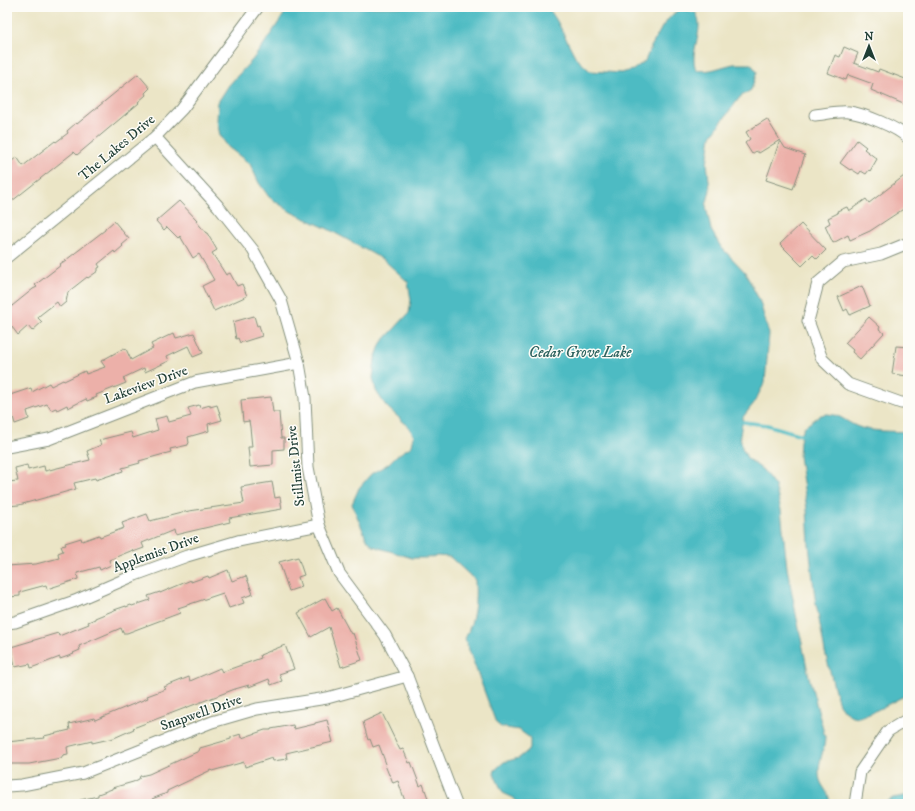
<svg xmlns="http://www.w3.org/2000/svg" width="915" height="811" viewBox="0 0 915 811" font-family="'IM FELL DW Pica',serif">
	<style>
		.water { fill: #4dbbc3; stroke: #367c7c }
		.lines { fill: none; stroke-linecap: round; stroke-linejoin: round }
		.stream { stroke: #4dbbc3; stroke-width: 3.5 }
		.building { fill: #ecb0a9 }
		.street-casing { stroke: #85917d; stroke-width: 13 }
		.street { stroke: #fff; stroke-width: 11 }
		.labels { text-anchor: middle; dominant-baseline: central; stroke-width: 3; stroke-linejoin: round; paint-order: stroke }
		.street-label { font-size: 14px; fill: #1f3d34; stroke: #fdfcf7 }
		.water-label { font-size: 15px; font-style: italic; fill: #2d635f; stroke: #fdfcf7 }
	</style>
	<rect width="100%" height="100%" fill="#fdfcf7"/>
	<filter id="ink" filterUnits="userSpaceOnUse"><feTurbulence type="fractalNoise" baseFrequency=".025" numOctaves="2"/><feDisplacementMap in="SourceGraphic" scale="8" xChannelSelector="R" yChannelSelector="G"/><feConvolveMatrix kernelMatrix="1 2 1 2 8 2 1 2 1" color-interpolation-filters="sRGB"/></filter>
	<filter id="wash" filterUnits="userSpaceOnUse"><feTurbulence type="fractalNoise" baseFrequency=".012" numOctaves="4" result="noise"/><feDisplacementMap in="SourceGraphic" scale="16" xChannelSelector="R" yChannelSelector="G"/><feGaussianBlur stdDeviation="0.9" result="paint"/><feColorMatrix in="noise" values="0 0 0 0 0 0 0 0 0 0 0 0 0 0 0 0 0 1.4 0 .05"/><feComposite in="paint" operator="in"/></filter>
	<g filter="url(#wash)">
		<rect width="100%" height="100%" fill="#ebe5c6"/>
		<g class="water">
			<path d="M 289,7 L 548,7 L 557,21 L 576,58 L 590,71 L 621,73 L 633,70 L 645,61 L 651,47 L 662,27 L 671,16 L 680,9 L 695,12 C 705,26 693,44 694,61 C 694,63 695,67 696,70 C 710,73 722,66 734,64 C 740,64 745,64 751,64 L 757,72 L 751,90 L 740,97 L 711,136 L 707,163 L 710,190 L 706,206 L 711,230 L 721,247 L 745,272 L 760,302 L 769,334 L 765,382 L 754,403 L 743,417 L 740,435 L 742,448 L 747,458 L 763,470 L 775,486 L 781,510 L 787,568 L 797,619 L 809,677 L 825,737 C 825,750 818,761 819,774 C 819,783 825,788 828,795 C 829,797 830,801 830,804 L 518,804 L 514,798 L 503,793 L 494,774 L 495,770 L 504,762 L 519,758 L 530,749 L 530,738 L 519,730 L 501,727 L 496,723 L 465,639 C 475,618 476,602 475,580 L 450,557 L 437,556 L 427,558 L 412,558 L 373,546 L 366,538 L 352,504 L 359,488 L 371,474 L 388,464 L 396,456 L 412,446 L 414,436 L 409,427 L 386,406 L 376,391 L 373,378 L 375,359 L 381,343 L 409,313 L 411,300 L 408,282 L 384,260 L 328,229 L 291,212 L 269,197 L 259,183 L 250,164 L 228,147 L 220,135 L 217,121 L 218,102 L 229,85 L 253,59 L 264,44 Z"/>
			<path d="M 828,414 C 843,416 843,420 856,426 C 869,432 893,431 908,432 L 908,694 L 877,710 L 859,717 L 852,716 L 844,711 L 839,704 L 834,687 L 825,652 L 815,598 L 809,545 L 807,509 L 799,456 L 800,441 L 804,427 L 821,415 Z"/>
			<polygon points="904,796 908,796 908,804 884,804 893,798"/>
		</g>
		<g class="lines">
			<polyline class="stream" points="743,422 767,425 802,435"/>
		</g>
		<g id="blocks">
			<g class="building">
				<polygon points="844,47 858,53 854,63 878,72 879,69 908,80 908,106 871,90 873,84 848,75 846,80 828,73 835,55 840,57"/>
				<polygon points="138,74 150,88 145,93 146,95 138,102 139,103 77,155 74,152 7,205 7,165 17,157 23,166 55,141 56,142 68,133 67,131 76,123 77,124"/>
				<polygon points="767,119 780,140 759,153 756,151 752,154 745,143 750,139 746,132"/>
				<polygon points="780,140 785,148 805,155 793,189 766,180"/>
				<polygon points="857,140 866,147 864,149 877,159 870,171 869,170 866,174 861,171 859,174 851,169 850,170 840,163"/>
				<polygon points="908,173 908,206 870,231 850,240 848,235 833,243 825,226 830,223 828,218 838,213 837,211 847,207 849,211 866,199 869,203"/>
				<polygon points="179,201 197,220 196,221 206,233 207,233 217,250 212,253 226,275 230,273 237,286 242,284 247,296 214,311 202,286 214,280 199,254 193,258 180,236 178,238 167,227 164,230 156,221"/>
				<polygon points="114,221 129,239 122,245 123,246 115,253 114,251 98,264 100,267 98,268 98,271 88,278 87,277 68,292 66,302 60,307 57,302 40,315 38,318 42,322 32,331 28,326 18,335 12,327 7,333 7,310 33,289 37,287 35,285 61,265 60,264 66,260 105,230 105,229"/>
				<polygon points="801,224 826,250 817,259 813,255 802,266 780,244"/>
				<polygon points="862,286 870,306 850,315 847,309 844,311 838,297"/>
				<polygon points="254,316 257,326 259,325 262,336 240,343 238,338 236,339 233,322"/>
				<polygon points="869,317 880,327 879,329 884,333 860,359 852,352 853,350 845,343"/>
				<polygon points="174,333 176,338 194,333 203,353 193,357 188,346 167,356 169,361 145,372 144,368 123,378 126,383 96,395 97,397 87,401 86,399 68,408 67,405 57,410 56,408 51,410 47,404 27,411 29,419 15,424 7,396 31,388 32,392 49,383 51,386 63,380 64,381 85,371 86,374 105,367 101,361 124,348 125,350 126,349 131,360 153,348 151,344"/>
				<polygon points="896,346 908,347 908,376 892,374"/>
				<polygon points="271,397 273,412 279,412 281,438 284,438 284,449 273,450 273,465 250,467 248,447 252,447 250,427 249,421 243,422 241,400"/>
				<polygon points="199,405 200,408 210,405 210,407 217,405 222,420 208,424 209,431 188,437 189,443 188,444 188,445 170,449 171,452 139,461 140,463 122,468 123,471 96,480 95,478 74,483 76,489 19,505 7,506 7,482 18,481 15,468 27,465 28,470 44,466 45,471 90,460 87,451 101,445 99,440 131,432 133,438 158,430 155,419 167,416 169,422 191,416 188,408"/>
				<polygon points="272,482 275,498 280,497 282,509 229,518 230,522 175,535 174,530 142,543 144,548 133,552 133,550 109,560 111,565 100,570 99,567 77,573 78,579 47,589 46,585 20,592 20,596 9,597 9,594 7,594 7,566 36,564 59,558 58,553 63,551 61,546 66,545 65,543 81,538 82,541 99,535 100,537 124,528 122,523 147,514 150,521 189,511 244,503 241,487"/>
				<polygon points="298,557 304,575 298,577 301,587 289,591 279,562"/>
				<polygon points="228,570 232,581 246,576 253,594 242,598 244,603 229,608 223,593 178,608 180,613 127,633 123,633 121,628 79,646 80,650 73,653 74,654 60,659 60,657 31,668 30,664 15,667 11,647 58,633 59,636 89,624 88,622 95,619 95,618 117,609 126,606 126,607 131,605 132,606 150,600 148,596 160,592 160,593 191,580 191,582 208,576 209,578"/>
				<polygon points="325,598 332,611 337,608 351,634 353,633 362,660 341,667 329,627 311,637 298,613"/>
				<polygon points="285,645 294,669 279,674 282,681 271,685 269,679 249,687 249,685 235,689 133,728 134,729 114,738 92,743 92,741 67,747 68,754 63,755 61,758 29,764 8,764 7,742 45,738 44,736 70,730 69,724 94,718 95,720 148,698 147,696 166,689 164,687 189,677 190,681 220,668 222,672 261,658 260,655"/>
				<polygon points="382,713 400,750 403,749 409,763 411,762 420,786 423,784 430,804 406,804 398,781 393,783 390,775 389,775 385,765 386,764 379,745 373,747 370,739 368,740 363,722"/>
				<polygon points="327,720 333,742 286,753 287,759 273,761 272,758 245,767 244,762 212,771 211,770 167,791 167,793 152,799 154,804 81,804 80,800 98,796 98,794 112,789 112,788 133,782 139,779 140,776 149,774 199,751 200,748 231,739 231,737 241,734 242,738 265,730 271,730 271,729 293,725 294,729 315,724 315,723"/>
			</g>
		</g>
	</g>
	<g filter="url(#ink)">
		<use href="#blocks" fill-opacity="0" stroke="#85917d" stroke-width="1"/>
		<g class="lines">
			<g class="street-casing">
				<g id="street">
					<path d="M 815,115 C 825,114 838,111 849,112 C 864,114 897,127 908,138"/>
					<polyline points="155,137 218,206 253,250 281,300 299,363 305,398 308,467 319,525 339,573 385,635 407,676 456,804"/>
					<polyline points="908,243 881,254 843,262 818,283 808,321 822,359 848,384 901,403 908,403"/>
					<polyline points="7,257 155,137 182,109 258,7"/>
					<polyline points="7,447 49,439 195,382 299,363"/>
					<polyline points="7,623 15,622 75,601 135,575 187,556 238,541 319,525"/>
					<polyline points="7,786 22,785 83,773 212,722 257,709 327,698 407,676"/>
					<polyline points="855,804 860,772 888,731 908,719"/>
				</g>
			</g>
			<use href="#street" class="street"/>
		</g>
	</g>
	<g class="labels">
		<g class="street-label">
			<text transform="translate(117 148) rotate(-40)">The Lakes Drive</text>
			<text transform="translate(146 385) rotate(-20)">Lakeview Drive</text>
			<text transform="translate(296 466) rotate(-96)">Stillmist Drive</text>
			<text transform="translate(156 553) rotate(-20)">Applemist Drive</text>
			<text transform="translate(201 713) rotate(-19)">Snapwell Drive</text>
		</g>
		<g class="water-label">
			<text x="580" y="352">Cedar Grove Lake</text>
		</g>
	</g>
	<rect width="915" height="811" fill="none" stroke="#fdfcf7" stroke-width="24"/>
	<g transform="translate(869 46)" stroke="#fdfcf7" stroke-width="3" paint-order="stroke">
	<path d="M0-3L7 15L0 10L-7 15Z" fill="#1f3d34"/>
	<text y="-6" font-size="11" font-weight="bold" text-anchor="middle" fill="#1f3d34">N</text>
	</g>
</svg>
